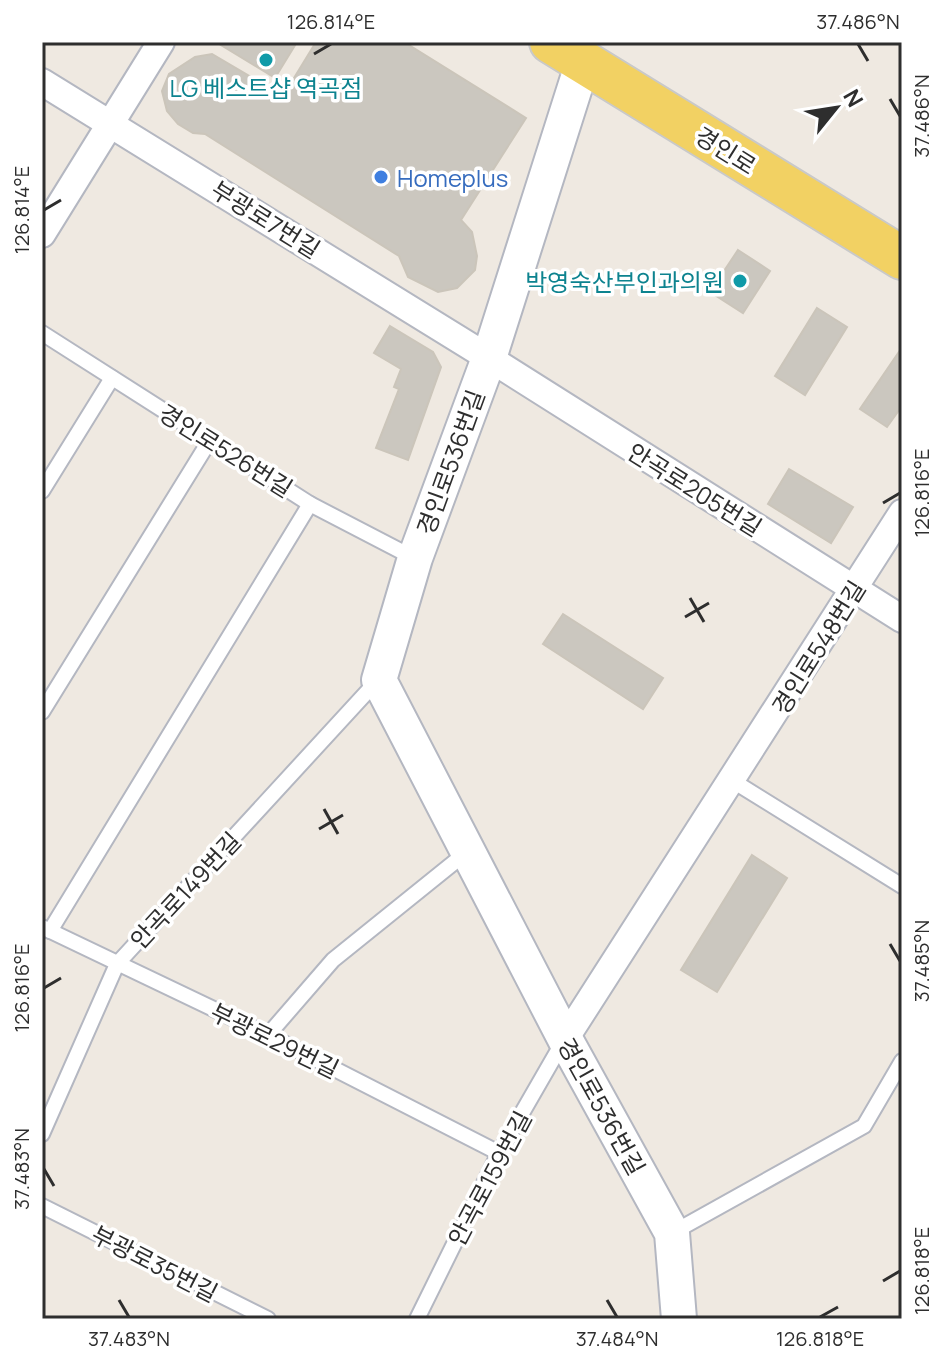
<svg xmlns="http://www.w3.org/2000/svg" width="944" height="1361" viewBox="0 0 944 1361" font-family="Manrope,'Noto Sans KR',sans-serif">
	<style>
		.building { fill: #cbc7bf; stroke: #cbc5ba; stroke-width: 2 }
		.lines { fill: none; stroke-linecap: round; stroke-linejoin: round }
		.service-casing { stroke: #b4b7c1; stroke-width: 18 }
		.minor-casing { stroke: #b4b7c1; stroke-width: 30 }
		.tertiary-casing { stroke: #b4b7c1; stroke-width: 38 }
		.primary-casing { stroke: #c9c9c9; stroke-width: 46 }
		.service { stroke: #fff; stroke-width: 14 }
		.minor { stroke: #fff; stroke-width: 26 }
		.tertiary { stroke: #fff; stroke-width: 34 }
		.primary { stroke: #f2d163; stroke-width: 42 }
		.ticks { fill: none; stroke: #2e2e2e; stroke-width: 3 }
		.culture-dot { fill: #0f9aa8; stroke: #fff; stroke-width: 3 }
		.shop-dot { fill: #3f7fe0; stroke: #fff; stroke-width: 3 }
		.labels { text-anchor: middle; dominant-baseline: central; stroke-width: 7; stroke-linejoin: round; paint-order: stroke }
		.culture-label { font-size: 24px; fill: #0d838f; stroke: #fff }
		.street-label { font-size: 24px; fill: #2e2e2e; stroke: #fff }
		.shop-label { font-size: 24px; fill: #366cbe; stroke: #fff; text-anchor: start }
		.neatline { fill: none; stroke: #2e2e2e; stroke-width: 3 }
		.ticks-label { font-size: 20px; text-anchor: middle; fill: #2e2e2e }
	</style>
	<rect width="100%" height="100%" fill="#efe9e1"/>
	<g class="building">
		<polygon points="216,42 297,42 275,78"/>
		<polygon points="316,42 404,42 526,118 461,220 472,232 477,256 475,270 457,288 438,292 408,277 399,256 205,134 193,133 178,124 167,111 162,91 169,74 195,57 212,54 283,96"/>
		<polygon points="738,250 770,271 743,313 710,292"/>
		<polygon points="817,308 847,327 805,395 775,376"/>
		<polygon points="390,326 433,352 441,367 408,460 376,448 399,389 394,387 401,369 374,353"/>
		<polygon points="901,349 902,406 887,427 860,409"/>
		<polygon points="789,469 853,507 831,543 768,504"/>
		<polygon points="563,614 663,678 643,709 543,644"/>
		<polygon points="752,855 787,878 717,992 681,970"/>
	</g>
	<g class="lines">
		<g class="service-casing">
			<g id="service">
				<polyline points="42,333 310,504 414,558"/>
				<polyline points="42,491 112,378"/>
				<polyline points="42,712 210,440"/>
				<polyline points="733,781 902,886"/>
				<polyline points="42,927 268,1035 499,1153"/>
				<polyline points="50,931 310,504"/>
				<polyline points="268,1035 333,960 467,852"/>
				<polyline points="42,1134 117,964 378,680"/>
				<polyline points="42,1206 268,1319"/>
				<polyline points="672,1233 864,1126 902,1061"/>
				<polyline points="417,1319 499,1153 564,1040"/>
			</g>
		</g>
		<g class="minor-casing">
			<g id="minor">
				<polyline points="42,82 489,358 902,619"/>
				<polyline points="42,234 161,42"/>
				<polyline points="565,1039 902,513"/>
			</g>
		</g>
		<g class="tertiary-casing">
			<polyline id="tertiary" points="583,62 489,358 415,558 379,680 565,1039 672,1233 679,1319"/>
		</g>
		<g class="primary-casing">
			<polyline id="primary" points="551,42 902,258"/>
		</g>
		<use href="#service" class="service"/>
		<use href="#minor" class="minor"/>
		<use href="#tertiary" class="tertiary"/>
		<use href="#primary" class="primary"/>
	</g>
	<path class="ticks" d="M 858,44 L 868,61M 314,54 L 331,44M 890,99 L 900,116M 44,210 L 61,200M 883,503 L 900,493M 690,598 L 704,622M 685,617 L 709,603M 324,809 L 338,834M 319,829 L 343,815M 890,944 L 900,961M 44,988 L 61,978M 44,1169 L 54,1186M 883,1281 L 900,1271M 119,1300 L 129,1317M 607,1300 L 617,1317M 820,1317 L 838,1307"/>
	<g class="culture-dot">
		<circle cx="266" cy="60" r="8"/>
		<circle cx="740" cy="281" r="8"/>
	</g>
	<circle class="shop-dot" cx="381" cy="177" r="8"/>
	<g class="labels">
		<g class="culture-label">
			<text x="266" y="87">LG 베스트샵 역곡점</text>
			<text x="724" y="281" text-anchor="end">박영숙산부인과의원</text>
		</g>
		<g class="street-label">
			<text transform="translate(726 150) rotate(32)">경인로</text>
			<text transform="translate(266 219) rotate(32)">부광로7번길</text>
			<text transform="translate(226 450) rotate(32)">경인로526번길</text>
			<text transform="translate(450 462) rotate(-70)">경인로536번길</text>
			<text transform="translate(695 489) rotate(32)">안곡로205번길</text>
			<text transform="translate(818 647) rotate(-58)">경인로548번길</text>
			<text transform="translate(185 890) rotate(-47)">안곡로149번길</text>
			<text transform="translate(275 1040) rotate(26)">부광로29번길</text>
			<text transform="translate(602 1106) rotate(61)">경인로536번길</text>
			<text transform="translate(489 1178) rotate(-62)">안곡로159번길</text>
			<text transform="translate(155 1263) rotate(27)">부광로35번길</text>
		</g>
		<g class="shop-label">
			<text x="397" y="177">Homeplus</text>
		</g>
	</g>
	<rect width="944" height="1361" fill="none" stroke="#ffffff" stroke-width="88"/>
	<g transform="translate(836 108) rotate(60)" stroke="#ffffff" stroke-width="6" paint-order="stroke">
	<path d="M0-6L14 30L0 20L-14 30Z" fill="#2e2e2e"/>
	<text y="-12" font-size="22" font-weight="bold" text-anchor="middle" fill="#2e2e2e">N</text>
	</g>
	<rect x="44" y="44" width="856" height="1273" class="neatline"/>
	<g class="ticks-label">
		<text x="331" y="29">126.814°E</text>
		<text x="858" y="29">37.486°N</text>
		<text transform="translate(922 116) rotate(-90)" y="7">37.486°N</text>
		<text transform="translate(22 210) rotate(-90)" y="7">126.814°E</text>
		<text transform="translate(922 493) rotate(-90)" y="7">126.816°E</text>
		<text transform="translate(922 961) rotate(-90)" y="7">37.485°N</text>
		<text transform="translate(22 988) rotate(-90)" y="7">126.816°E</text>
		<text transform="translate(22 1169) rotate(-90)" y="7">37.483°N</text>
		<text transform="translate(922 1271) rotate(-90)" y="7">126.818°E</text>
		<text x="129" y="1346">37.483°N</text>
		<text x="617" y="1346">37.484°N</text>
		<text x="820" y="1346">126.818°E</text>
	</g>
</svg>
